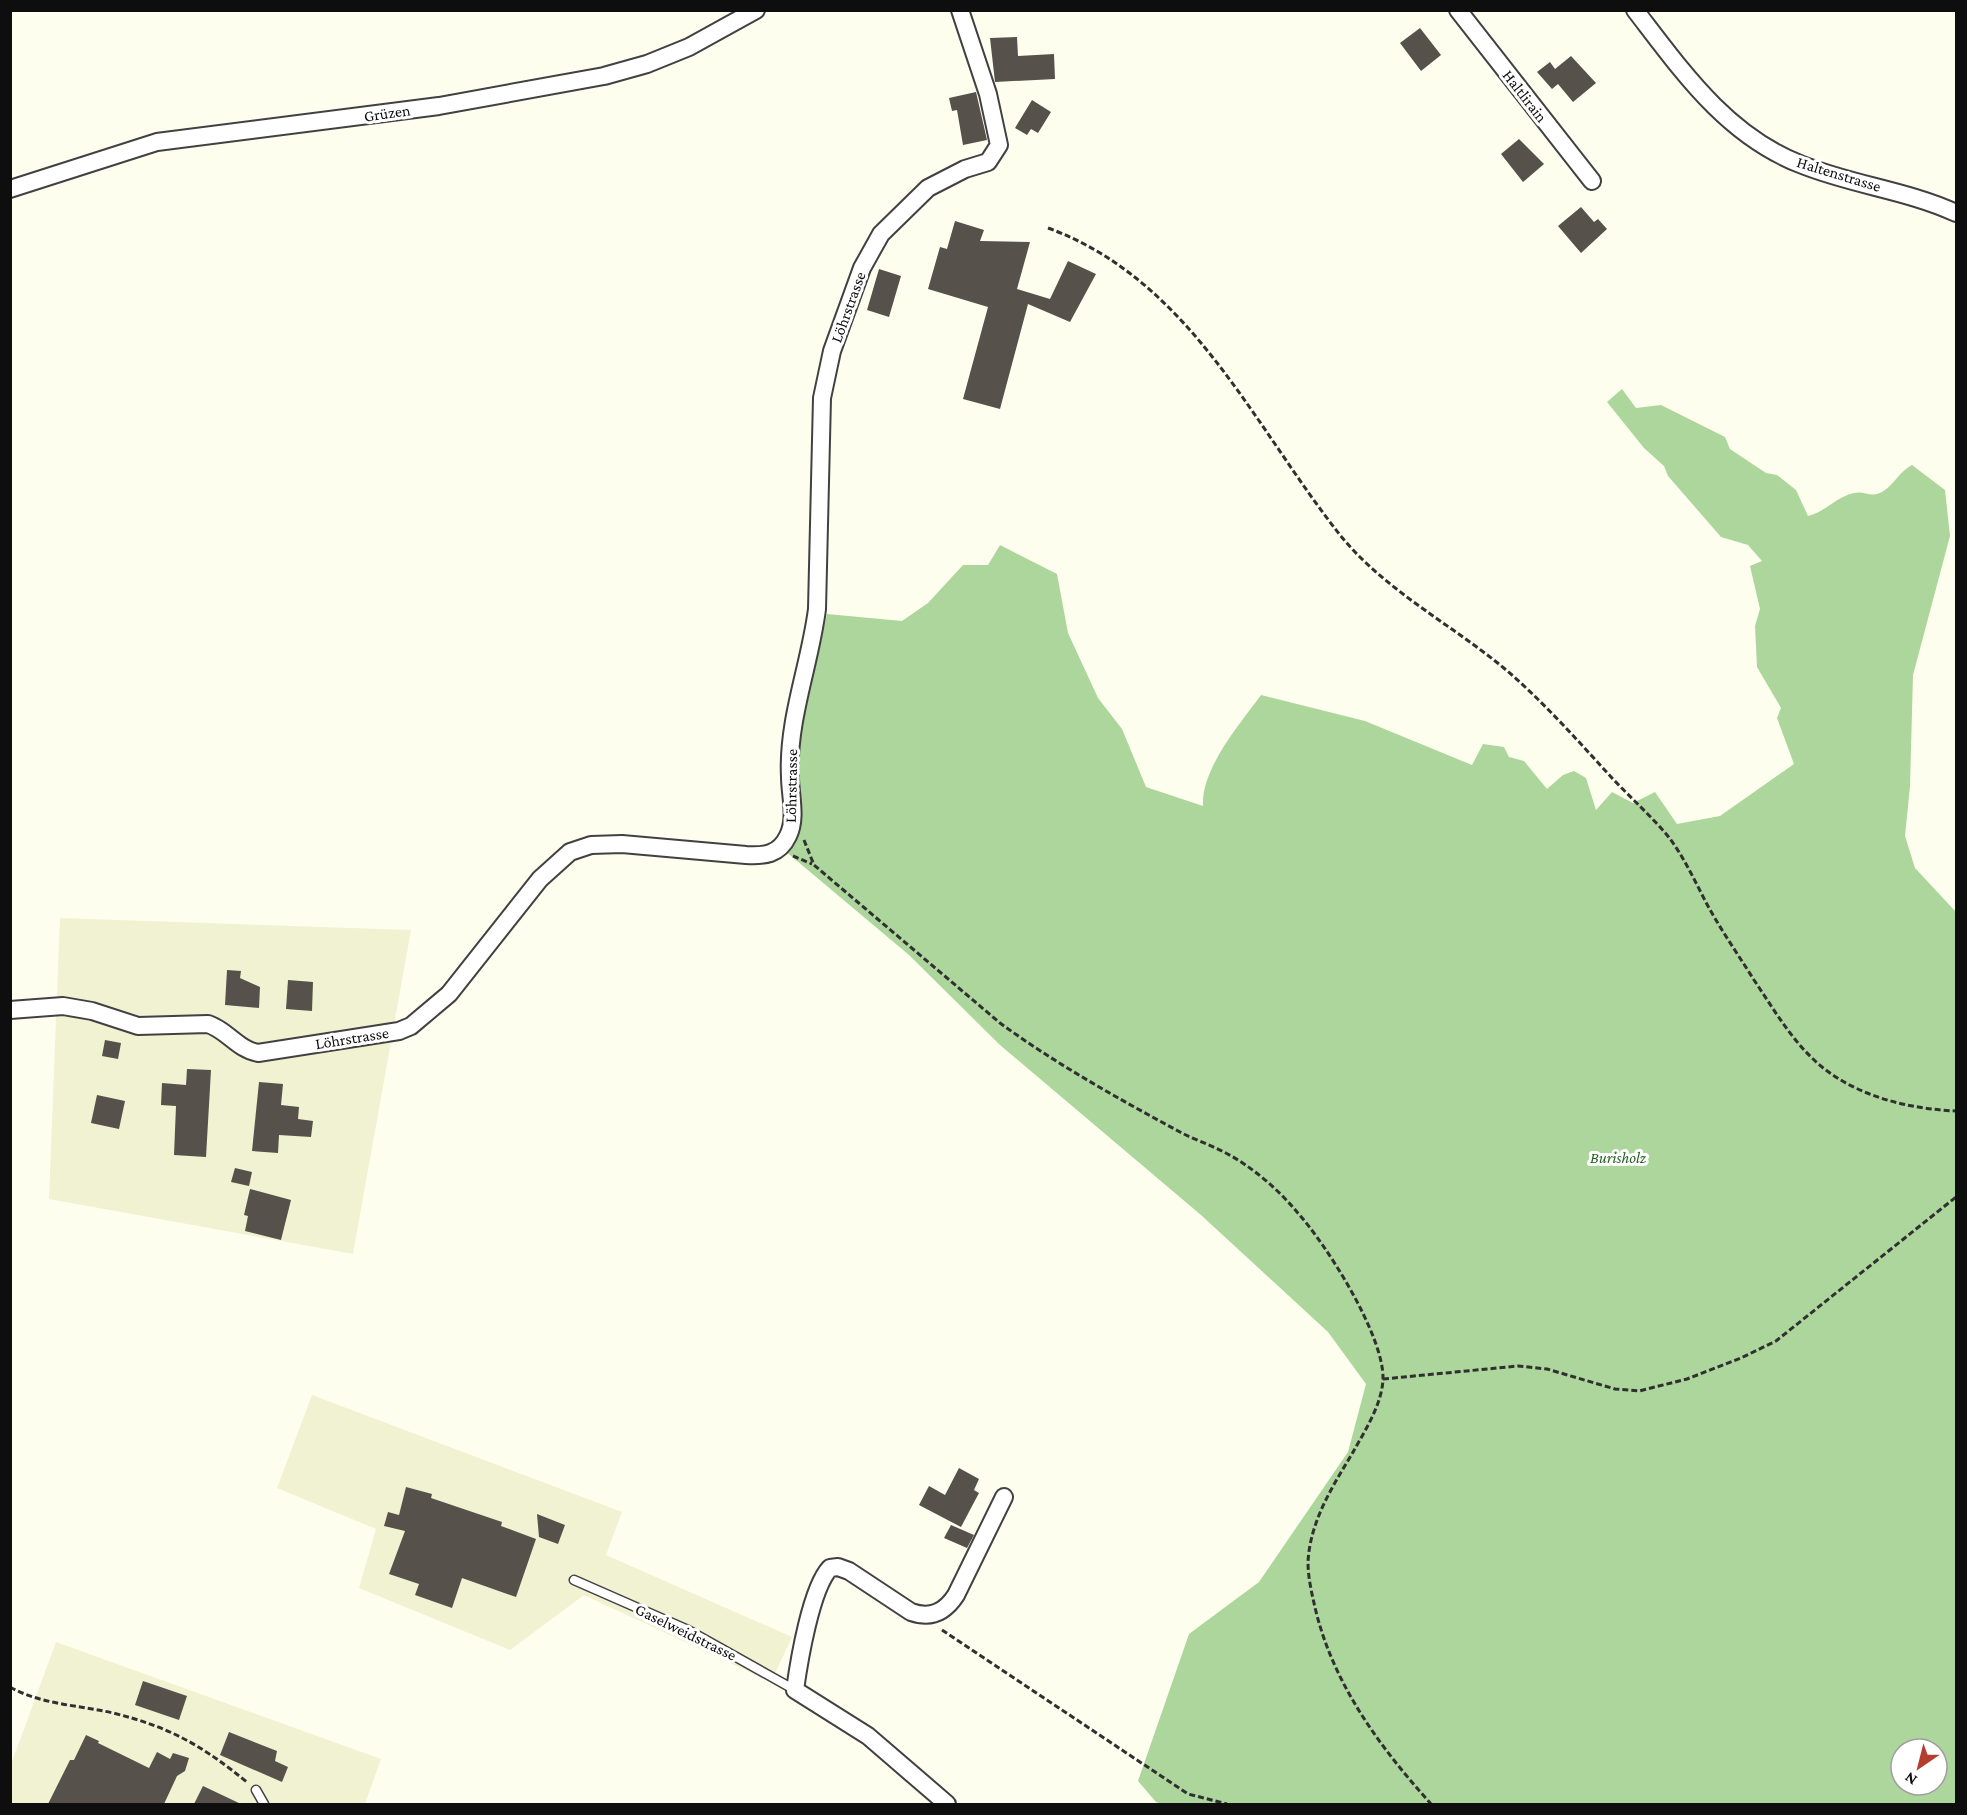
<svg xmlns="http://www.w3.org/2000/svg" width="1967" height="1815" viewBox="0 0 1967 1815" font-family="'Crimson Pro',serif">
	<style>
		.farmland { fill: #f0f2d1 }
		.forest { fill: #acd69b; fill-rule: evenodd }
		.building { fill: #56514b }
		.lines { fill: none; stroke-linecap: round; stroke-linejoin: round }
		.lane-casing { stroke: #414141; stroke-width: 11 }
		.street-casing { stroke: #414141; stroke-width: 20 }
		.path { stroke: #303030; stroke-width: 3; stroke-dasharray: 6 3; stroke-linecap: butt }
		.lane { stroke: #fff; stroke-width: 8 }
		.street { stroke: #fff; stroke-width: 16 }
		.labels { text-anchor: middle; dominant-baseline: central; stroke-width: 6; stroke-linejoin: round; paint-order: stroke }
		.street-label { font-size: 16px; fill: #0e0e0e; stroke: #fff }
		.park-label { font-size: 16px; font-style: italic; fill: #256122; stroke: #fff }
	</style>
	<rect width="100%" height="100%" fill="#fefeef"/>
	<g class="farmland">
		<polygon points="60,918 411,930 353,1254 49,1199"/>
		<polygon points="312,1395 622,1512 606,1555 792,1637 771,1682 584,1595 510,1650 359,1588 376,1529 277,1488"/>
		<polygon points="56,1642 381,1759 365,1804 11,1804 10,1767"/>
	</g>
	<path class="forest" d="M 1622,389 L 1636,408 L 1661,405 L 1725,437 L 1730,449 L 1766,473 L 1777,475 L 1796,490 L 1808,516 C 1825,512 1836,497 1854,493 C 1866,490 1871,500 1885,490 C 1896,482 1898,473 1912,465 L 1945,490 L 1950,536 L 1913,675 L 1910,786 L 1905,836 L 1915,868 L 1956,912 L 1956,1804 L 1162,1804 L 1156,1802 L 1138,1781 L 1189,1634 L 1259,1582 L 1348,1452 L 1366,1384 L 1328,1332 L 1201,1215 L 1000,1045 L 909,955 L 784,850 L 791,778 L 827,614 L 902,621 L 928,603 L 963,565 L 988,565 L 1000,545 L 1057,574 L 1068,633 L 1098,698 L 1122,729 L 1146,787 L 1203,806 C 1201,769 1239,725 1261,695 L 1365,721 L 1472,765 L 1483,744 L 1504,747 L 1509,757 L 1524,761 L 1547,789 L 1563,775 L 1574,771 L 1586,778 L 1596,810 L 1612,792 L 1633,803 L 1655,792 L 1677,824 L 1720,816 L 1794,764 L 1777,718 L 1781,708 L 1757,667 L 1755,626 L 1760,609 L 1750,566 L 1762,561 L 1748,545 L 1721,537 L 1668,476 L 1664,466 L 1644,448 L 1607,402 ZM 1901,1749 L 1937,1749 L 1937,1785 L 1901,1785 Z"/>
	<g class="building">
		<polygon points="1420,28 1441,55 1421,71 1400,43"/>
		<polygon points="1017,37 1018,56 1054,54 1055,79 995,82 990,38"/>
		<polygon points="1571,56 1596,83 1573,102 1558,84 1552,89 1537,72 1550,62 1555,69"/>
		<polygon points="976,92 987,140 963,145 957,110 952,111 949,98"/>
		<polygon points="1032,100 1051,112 1038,133 1031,129 1027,135 1015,128"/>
		<polygon points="1519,139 1544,164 1523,182 1501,154"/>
		<polygon points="1581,207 1594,222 1598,219 1607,229 1581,253 1558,226"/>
		<polygon points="955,221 984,230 980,241 1030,242 1017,289 1050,299 1068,261 1096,274 1070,322 1028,304 1000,409 963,399 988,307 928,289 940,247 947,249"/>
		<polygon points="879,269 901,276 889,317 867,310"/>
		<polygon points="227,970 241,971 240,978 260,987 259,1008 225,1005"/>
		<polygon points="288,980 313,982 312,1011 286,1009"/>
		<polygon points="105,1040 121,1043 118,1059 102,1056"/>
		<polygon points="187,1069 211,1070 206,1157 174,1155 176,1106 161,1105 162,1083 186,1085"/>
		<polygon points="259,1082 283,1084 281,1105 299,1107 298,1119 313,1121 311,1137 279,1135 278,1153 252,1151"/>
		<polygon points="97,1095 125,1101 119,1129 91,1123"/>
		<polygon points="235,1168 252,1172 249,1186 231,1182"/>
		<polygon points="250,1189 291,1200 281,1240 245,1231 248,1216 244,1215"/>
		<polygon points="959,1468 979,1479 974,1490 979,1493 961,1527 919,1505 929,1486 945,1495"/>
		<polygon points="406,1487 432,1494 431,1498 502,1522 501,1526 536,1539 516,1597 462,1578 452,1608 415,1595 419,1584 389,1574 405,1531 384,1526 388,1512 399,1515"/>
		<polygon points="537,1514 565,1525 558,1544 539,1537"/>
		<polygon points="951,1525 974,1535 967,1548 944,1538"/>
		<polygon points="143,1681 187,1696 179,1720 135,1705"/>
		<polygon points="229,1732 277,1751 275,1761 288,1767 282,1782 220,1755"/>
		<polygon points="86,1735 99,1741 98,1743 149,1768 157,1752 170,1759 173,1753 189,1758 185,1771 177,1776 164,1804 48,1804 70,1760 74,1760"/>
		<polygon points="203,1786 241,1804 194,1804"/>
	</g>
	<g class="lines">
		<g class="lane-casing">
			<g id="lane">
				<polyline points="574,1580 688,1630 795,1690"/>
				<polyline points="256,1790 264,1804"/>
			</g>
		</g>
		<g class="street-casing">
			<g id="street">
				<polyline points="1458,10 1592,181"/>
				<path d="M 1635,10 C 1682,71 1726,135 1800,164 C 1851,185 1906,190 1956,213"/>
				<polyline points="10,189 157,142 439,106 604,76 647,64 689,47 756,10"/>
				<path d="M 10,1010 L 63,1006 L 92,1011 L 138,1026 L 208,1024 C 227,1030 237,1049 258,1053 L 399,1031 L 411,1026 L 449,994 L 540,879 L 570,852 L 591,845 L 622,844 L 746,855 C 764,856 779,855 788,836 C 797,818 790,795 790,777 C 787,720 810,665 817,609 L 822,398 L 832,351 L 862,268 L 881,234 L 928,188 L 965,169 L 988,162 L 999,145 L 988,94 L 960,10"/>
				<path d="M 947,1804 L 868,1736 L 795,1690 C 799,1661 811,1588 830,1568 L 838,1567 L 849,1571 L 911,1612 C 931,1619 945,1612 956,1595 L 1004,1497"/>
			</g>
		</g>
		<g class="path">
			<path d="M 1048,228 C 1190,280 1253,425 1340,535 C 1387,593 1457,627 1512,675 C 1548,707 1580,743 1612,778 C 1630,797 1650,815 1667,835 C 1684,856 1696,884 1709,908 C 1723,933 1739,956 1754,980 C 1775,1011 1793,1043 1822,1067 C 1859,1097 1910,1109 1956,1111"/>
			<path d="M 804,840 L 814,865 L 1000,1023 C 1056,1064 1119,1099 1180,1132 C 1193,1139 1208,1144 1222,1151 C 1250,1165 1277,1188 1297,1212 C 1326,1244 1384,1335 1383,1379 C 1382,1405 1364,1432 1352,1454 C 1332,1487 1310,1522 1308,1562 C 1308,1576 1311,1590 1314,1603 C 1331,1681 1378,1745 1431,1804"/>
			<polyline points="793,856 812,864"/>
			<polyline points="1383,1379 1518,1366 1547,1369 1615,1389 1639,1391 1687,1379 1741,1358 1776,1341 1956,1197"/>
			<polyline points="942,1630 1188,1794 1227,1804"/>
			<path d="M 10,1687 C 42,1705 79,1705 113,1713 C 170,1727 203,1746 248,1783"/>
		</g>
		<use href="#lane" class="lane"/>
		<use href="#street" class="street"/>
	</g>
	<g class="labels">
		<g class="street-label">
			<text transform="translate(1525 96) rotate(52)">Haltlirain</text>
			<text transform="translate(387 113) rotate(-8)">Grüzen</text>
			<text transform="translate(1839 174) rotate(17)">Haltenstrasse</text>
			<text transform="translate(848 307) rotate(-70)">Löhrstrasse</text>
			<text transform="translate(791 786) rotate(-89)">Löhrstrasse</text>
			<text transform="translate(352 1038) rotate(-9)">Löhrstrasse</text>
			<text transform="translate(686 1632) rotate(26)">Gaselweidstrasse</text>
		</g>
		<g class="park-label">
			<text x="1618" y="1157">Burisholz</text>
		</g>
	</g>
	<rect width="1967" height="1815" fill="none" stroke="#0e0e0e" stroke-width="24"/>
	<g transform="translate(1919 1767) rotate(215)"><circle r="28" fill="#ffffff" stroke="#9f9f9f" stroke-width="1.5"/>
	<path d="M0-4.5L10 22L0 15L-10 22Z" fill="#b53f2f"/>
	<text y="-9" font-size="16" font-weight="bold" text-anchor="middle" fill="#0e0e0e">N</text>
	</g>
</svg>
